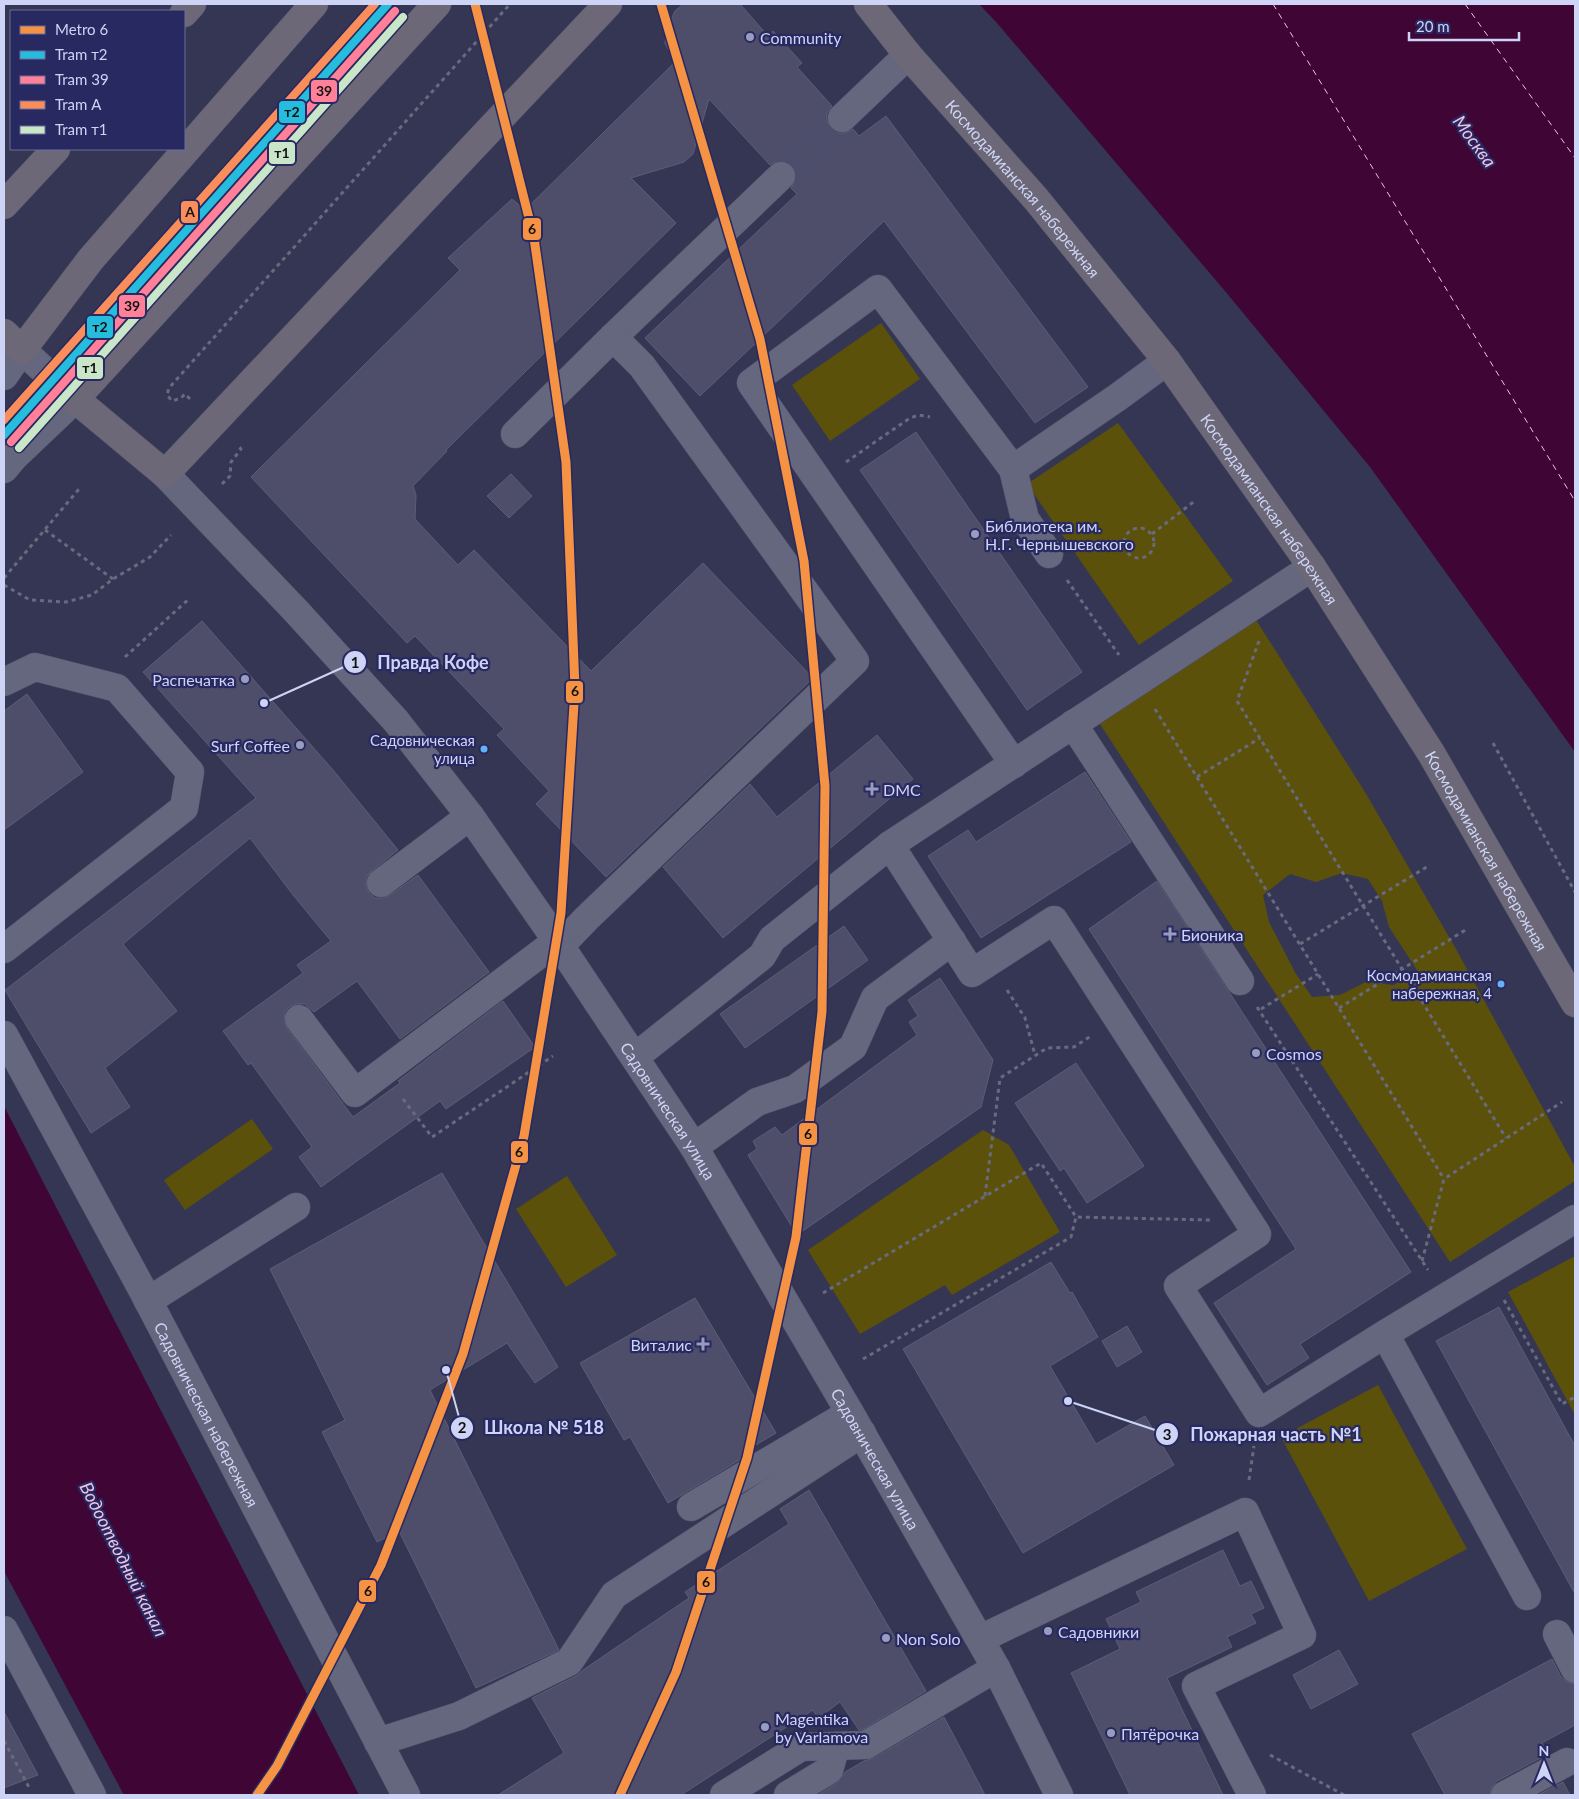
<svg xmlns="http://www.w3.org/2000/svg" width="1579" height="1799" viewBox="0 0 1579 1799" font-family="Lato,sans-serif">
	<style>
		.green { fill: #5c510b; fill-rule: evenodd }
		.water { fill: #3e0535 }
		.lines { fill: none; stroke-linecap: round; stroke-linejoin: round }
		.ferry { stroke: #f1c3e2; stroke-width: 1; stroke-dasharray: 6 5; stroke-linecap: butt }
		.building { fill: #4e4e6b; stroke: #5b5e77 }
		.minor-tunnel { stroke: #4c4e6b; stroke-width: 28; stroke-dasharray: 28 14; stroke-linecap: butt }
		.minor-casing { stroke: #51526c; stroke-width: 29 }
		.major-casing { stroke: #51526c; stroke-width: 29 }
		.path { stroke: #686a7e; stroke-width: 3; stroke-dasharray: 4 4; stroke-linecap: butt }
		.minor { stroke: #65677e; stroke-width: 28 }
		.major { stroke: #6c6878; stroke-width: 28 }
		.tram-1-casing { stroke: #282960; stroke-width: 11 }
		.tram-2-casing { stroke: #282960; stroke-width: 11 }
		.tram-3-casing { stroke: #282960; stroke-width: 11 }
		.tram-4-casing { stroke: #282960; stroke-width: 11 }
		.tram-1 { stroke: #26bcdd; stroke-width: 8 }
		.tram-2 { stroke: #ff8098; stroke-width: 8 }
		.tram-3 { stroke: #fa8e5a; stroke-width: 8 }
		.tram-4 { stroke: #c9e6c8; stroke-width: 8 }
		.metro-1-casing { stroke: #282960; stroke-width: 12 }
		.metro-1 { stroke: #f59244; stroke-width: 9 }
		.poi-dot { fill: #989dbd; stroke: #282960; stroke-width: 2 }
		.bus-dot { fill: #66b1f2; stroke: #282960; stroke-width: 2 }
		.labels { text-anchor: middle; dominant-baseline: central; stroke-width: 4.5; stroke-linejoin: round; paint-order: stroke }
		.bus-label { font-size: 15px; fill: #ced4f6; stroke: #282960; text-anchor: end }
		.poi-label { font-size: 16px; fill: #ced4f6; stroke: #282960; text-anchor: start }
		.street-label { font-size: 16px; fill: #ced4f6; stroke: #282960 }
		.water-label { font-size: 18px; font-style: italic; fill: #f1c3e2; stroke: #282960 }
		.leader { fill: none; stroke: #ced4f6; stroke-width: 2 }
		.callout-dot { fill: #ced4f6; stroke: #282960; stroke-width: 2 }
		.mark-label { font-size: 15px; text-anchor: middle; font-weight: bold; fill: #111 }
		.callout-label { font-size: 18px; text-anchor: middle; font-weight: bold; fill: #ced4f6; stroke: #282960; stroke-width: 4.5; stroke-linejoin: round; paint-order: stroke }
		.line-badge { stroke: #282960; stroke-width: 2 }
		.pale-badge-label { font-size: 14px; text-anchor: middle; font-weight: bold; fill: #111 }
	</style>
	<rect width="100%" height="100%" fill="#353653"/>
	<g class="green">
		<polygon points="881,323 920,379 830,441 792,385"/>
		<polygon points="1118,423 1233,581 1139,645 1027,484"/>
		<path d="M 1256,620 L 1365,792 L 1456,949 L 1575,1167 L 1575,1181 L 1450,1262 L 1100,724 ZM 1342,873 L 1368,879 L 1382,901 L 1389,927 L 1417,970 L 1394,985 L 1366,982 L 1340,995 L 1312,997 L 1296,974 L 1269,922 L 1263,895 L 1290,874 L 1316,882 Z"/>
		<polygon points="252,1119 273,1149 185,1210 164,1180"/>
		<polygon points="983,1130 1009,1145 1060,1232 952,1295 945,1285 860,1334 808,1250"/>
		<polygon points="567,1176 617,1255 566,1287 516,1209"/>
		<polygon points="1575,1256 1575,1415 1508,1292"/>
		<polygon points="1378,1385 1467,1549 1369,1601 1281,1437"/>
	</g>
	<g class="water">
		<polygon points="979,4 1575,4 1575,752 1370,467 1225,291 997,23"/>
		<polygon points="4,1106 359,1795 124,1795 4,1571"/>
	</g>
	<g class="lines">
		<g class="ferry">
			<polyline points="1273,4 1575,501"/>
			<polyline points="1465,4 1575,158"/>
		</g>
	</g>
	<g class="building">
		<polygon points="683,4 740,4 768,36 773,31 802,63 797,67 832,106 827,113 827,121 830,128 837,133 845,133 853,129 859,136 886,116 1088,387 1035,423 884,221 700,396 645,338 797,194 791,188 796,180 796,172 793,166 785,161 777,161 770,165 709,99 693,154 684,162 631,178 676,223 446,450 447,451 413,486 416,495 415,519 429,534 458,565 474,550 591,671 703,563 813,678 606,877 536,804 549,791 497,735 504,729 415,636 407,643 251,477 460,270 448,258 512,199 525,210 675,62 665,43 667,28 675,11"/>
		<polygon points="916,432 1082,672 1027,710 860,470"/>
		<polygon points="511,474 532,496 509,518 487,496"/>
		<polygon points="202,621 333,770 398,850 372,871 367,876 366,885 369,893 375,898 383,898 390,895 418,875 489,972 400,1039 357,981 314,1012 305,1004 297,1004 289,1007 285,1012 284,1020 287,1028 353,1117 400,1083 398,1081 503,1001 535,1047 446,1109 440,1101 321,1187 299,1157 312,1147 251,1063 248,1065 223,1031 303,973 297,965 331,941 293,895 250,838 123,944 177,1011 105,1068 130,1107 91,1133 5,990 256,798 143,672"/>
		<polygon points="27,694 83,772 4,830 4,711"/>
		<polygon points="877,735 913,779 723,938 663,867 750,784 777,817"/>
		<polygon points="1085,772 1131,842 981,938 928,856 968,830 976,842"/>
		<polygon points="1157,881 1411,1272 1300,1344 1309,1358 1267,1385 1214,1303 1296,1249 1089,929"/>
		<polygon points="844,926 868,960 745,1048 720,1014"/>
		<polygon points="940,978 993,1060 981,1107 797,1235 748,1155 757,1149 753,1141 775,1127 782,1135 917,1035 909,1022 918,1016 908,1000"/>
		<polygon points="1076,1063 1144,1166 1087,1203 1064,1168 1060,1171 1015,1103"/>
		<polygon points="442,1173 558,1367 535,1383 507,1343 430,1390 559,1650 476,1688 399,1531 377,1542 322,1432 345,1420 270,1269"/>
		<polygon points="1051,1262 1070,1293 1072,1292 1098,1337 1050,1366 1096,1444 1145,1416 1174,1465 1023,1553 903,1349"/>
		<polygon points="695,1298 776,1433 749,1449 751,1453 668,1503 630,1437 624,1440 580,1363"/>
		<polygon points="1499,1307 1575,1446 1575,1594 1436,1341"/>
		<polygon points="1127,1326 1142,1352 1117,1367 1102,1341"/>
		<polygon points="809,1490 926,1691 862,1730 859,1730 840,1702 818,1718 813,1710 681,1795 498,1795 564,1753 532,1698 576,1676 583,1670 689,1598 685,1592 789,1524 780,1509"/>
		<polygon points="1223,1550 1240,1586 1251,1581 1264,1608 1251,1614 1256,1623 1227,1637 1232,1647 1167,1678 1223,1795 1130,1795 1071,1673 1120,1649 1106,1619 1141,1602 1136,1592"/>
		<polygon points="1339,1650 1358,1684 1311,1709 1293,1675"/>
		<polygon points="1552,1659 1561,1677 1567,1682 1575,1684 1575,1725 1542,1743 1548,1754 1497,1781 1492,1787 1490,1795 1445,1795 1412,1734"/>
		<polygon points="4,1712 38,1775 4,1788"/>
		<polygon points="944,1717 985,1795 818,1795 837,1783 845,1772 864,1761 874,1758"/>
		<polygon points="1563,1782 1570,1795 1538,1795"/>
	</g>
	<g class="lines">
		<polyline class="minor-tunnel" points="781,176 842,118"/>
		<g class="minor-casing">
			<g id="minor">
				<polyline points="842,118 908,55"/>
				<polyline points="613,337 781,176"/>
				<polyline points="4,376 22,350 75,399 15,456 4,469"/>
				<polyline points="515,434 613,337 642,366 855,661 587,918 560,946"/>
				<polyline points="1013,469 1118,397 1167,361"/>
				<path id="s1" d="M 165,474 L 296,611 L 396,721 L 470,816 L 557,941 L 694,1147 L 850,1413 L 996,1668 L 1059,1795"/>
				<polyline points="4,682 35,667 117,688 190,772 184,808 4,949"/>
				<polyline points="1073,724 1240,981"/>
				<polyline points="1014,764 751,383 878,289 1013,469 1025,519 1049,554"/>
				<polyline points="890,845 972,973 1054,920 1257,1234 1178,1286 1259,1413 1385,1334 1575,1219"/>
				<polyline points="381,883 470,816"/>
				<polyline points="299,1019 355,1093 557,941"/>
				<path id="s2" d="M 4,1035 L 143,1291 L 406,1795"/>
				<polyline points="635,1057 762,956 772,939 890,845 1312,567"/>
				<polyline points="694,1147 757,1102 795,1089 853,1047 875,998 952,941"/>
				<polyline points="148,1301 296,1207"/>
				<polyline points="1385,1334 1527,1596"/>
				<polyline points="691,1507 850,1413"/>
				<polyline points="4,1630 92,1795"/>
				<polyline points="1557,1634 1575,1669"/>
				<polyline points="980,1639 1245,1512 1302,1635 1196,1686 1252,1795"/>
				<polyline points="378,1742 459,1716 569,1662 614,1595 862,1433"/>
				<polyline points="724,1795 801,1747 866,1745 996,1668"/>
				<polyline points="788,1795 829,1770 836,1746"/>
				<polyline points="1505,1795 1567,1762"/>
			</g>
		</g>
		<g class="major-casing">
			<g id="major">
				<polyline points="437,4 75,399 165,474 608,4"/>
				<path id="s3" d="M 868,4 L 908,55 L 1036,199 L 1167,361 L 1312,567 L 1431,753 L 1575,1003"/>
				<polyline points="184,13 192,4"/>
				<polyline points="4,205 56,149"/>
				<polyline points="4,333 22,350 91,259 314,4"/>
			</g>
		</g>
		<g class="path">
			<polyline points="190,399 185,394 181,398 172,401 167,395 169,388 510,4"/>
			<polyline points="846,462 910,418 919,415 930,417"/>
			<polyline points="222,484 230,476 231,462 241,449 237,445"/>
			<circle cx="1139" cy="543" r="15"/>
			<polyline points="45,530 113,579"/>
			<polyline points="1152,534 1196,500"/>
			<polyline points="4,578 79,489"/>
			<polyline points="1067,580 1119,655"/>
			<polyline points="4,585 30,600 66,602 92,595 113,579 150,557 171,535"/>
			<polyline points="1259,641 1237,701 1506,1138"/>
			<polyline points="125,657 190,598"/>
			<polyline points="1155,709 1444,1179"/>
			<polyline points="1493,743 1575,892"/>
			<polyline points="1197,777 1260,738"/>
			<polyline points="1300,944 1430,865"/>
			<polyline points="1007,990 1025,1018 1035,1055"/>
			<polyline points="1257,1007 1428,1270"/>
			<polyline points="1339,1008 1467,929"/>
			<polyline points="1261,1009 1318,974"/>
			<polyline points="403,1099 432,1137 553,1056"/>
			<polyline points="985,1196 1000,1078 1047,1048 1074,1047 1091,1036"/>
			<polyline points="1422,1261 1444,1179 1562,1102"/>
			<polyline points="823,1293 1041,1163 1076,1217 1210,1220"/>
			<polyline points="1504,1300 1562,1404 1575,1397"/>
			<polyline points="863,1359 1071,1237 1076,1217"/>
			<polyline points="1249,1480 1254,1446"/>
			<polyline points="4,1741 30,1789"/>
			<polyline points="1270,1755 1344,1795"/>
		</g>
		<use href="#minor" class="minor"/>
		<use href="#major" class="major"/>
		<g class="tram-1-casing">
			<polyline id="tram-1" points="4,435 388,4"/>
		</g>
		<g class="tram-2-casing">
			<polyline id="tram-2" points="11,442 395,11"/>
		</g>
		<g class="tram-3-casing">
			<polyline id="tram-3" points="4,420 375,4"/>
		</g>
		<g class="tram-4-casing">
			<polyline id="tram-4" points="19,448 403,17"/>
		</g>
		<use href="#tram-1" class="tram-1"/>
		<use href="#tram-2" class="tram-2"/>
		<use href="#tram-3" class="tram-3"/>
		<use href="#tram-4" class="tram-4"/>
		<g class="metro-1-casing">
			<g id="metro-1">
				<polyline points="257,1795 277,1766 381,1565 463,1354 524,1136 561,913 575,688 566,462 534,238 475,4"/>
				<polyline points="620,1795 676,1672 747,1458 796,1237 822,1012 825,786 804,561 760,339 661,4"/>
			</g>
		</g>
		<use href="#metro-1" class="metro-1"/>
	</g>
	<g class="poi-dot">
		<circle cx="750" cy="37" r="5"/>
		<circle cx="975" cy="534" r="5"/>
		<circle cx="245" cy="679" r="5"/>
		<circle cx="300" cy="745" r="5"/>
		<path d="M869.5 781.5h5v5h5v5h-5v5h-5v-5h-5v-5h5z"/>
		<path d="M1167.5 926.5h5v5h5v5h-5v5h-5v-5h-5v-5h5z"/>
		<circle cx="1256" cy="1053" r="5"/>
		<path d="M700.5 1336.5h5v5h5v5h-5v5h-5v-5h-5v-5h5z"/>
		<circle cx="1048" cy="1631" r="5"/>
		<circle cx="886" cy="1638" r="5"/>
		<circle cx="765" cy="1727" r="5"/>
		<circle cx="1111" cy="1733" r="5"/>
	</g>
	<g class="bus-dot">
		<circle cx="484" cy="749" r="4.5"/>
		<circle cx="1501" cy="984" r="4.5"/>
	</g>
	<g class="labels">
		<g class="bus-label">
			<text x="475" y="740">Садовническая<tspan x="475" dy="18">улица</tspan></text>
			<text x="1492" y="975">Космодамианская<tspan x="1492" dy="18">набережная, 4</tspan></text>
		</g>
		<g class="poi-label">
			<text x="760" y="37">Community</text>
			<text x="985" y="525">Библиотека им.<tspan x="985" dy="18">Н.Г. Чернышевского</tspan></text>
			<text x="235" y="679" text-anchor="end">Распечатка</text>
			<text x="290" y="745" text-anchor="end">Surf Coffee</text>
			<text x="883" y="789">DMC</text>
			<text x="1181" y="934">Бионика</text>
			<text x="1266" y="1053">Cosmos</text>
			<text x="692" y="1344" text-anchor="end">Виталис</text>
			<text x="1058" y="1631">Садовники</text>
			<text x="896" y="1638">Non Solo</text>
			<text x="775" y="1718">Magentika<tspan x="775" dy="18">by Varlamova</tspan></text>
			<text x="1121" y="1733">Пятёрочка</text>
		</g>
		<g class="street-label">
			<text stroke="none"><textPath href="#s3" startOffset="241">Космодамианская набережная</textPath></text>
			<text stroke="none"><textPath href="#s3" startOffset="646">Космодамианская набережная</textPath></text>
			<text stroke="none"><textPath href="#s3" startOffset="1051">Космодамианская набережная</textPath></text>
			<text stroke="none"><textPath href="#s1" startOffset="814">Садовническая улица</textPath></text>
			<text stroke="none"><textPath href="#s2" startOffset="430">Садовническая набережная</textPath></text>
			<text stroke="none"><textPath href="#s1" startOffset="1219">Садовническая улица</textPath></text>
		</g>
		<g class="water-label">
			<text transform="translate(1475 141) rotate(54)">Москва</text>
			<text transform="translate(124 1559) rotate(63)">Водоотводный канал</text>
		</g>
	</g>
	<path class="leader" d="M264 703L355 662M446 1370L462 1428M1068 1401L1167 1434"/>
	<g class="callout-dot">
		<circle cx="264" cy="703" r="5"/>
		<circle cx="446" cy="1370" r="5"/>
		<circle cx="1068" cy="1401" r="5"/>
		<circle cx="355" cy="662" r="12"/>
		<circle cx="462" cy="1428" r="12"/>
		<circle cx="1167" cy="1434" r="12"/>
	</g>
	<g class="mark-label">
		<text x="355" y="668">1</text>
		<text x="462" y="1433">2</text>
		<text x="1167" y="1440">3</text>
	</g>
	<g class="callout-label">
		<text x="433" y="669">Правда Кофе</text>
		<text x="544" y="1434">Школа № 518</text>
		<text x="1276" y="1441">Пожарная часть №1</text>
	</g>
	<g class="line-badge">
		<rect x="310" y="79" width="28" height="24" rx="5" fill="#ff8098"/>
		<rect x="278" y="100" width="28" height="24" rx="5" fill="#26bcdd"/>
		<rect x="268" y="141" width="28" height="24" rx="5" fill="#c9e6c8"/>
		<rect x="180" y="200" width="19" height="24" rx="5" fill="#fa8e5a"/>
		<rect x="522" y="217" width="20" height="24" rx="5" fill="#f59244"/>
		<rect x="118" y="294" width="28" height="24" rx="5" fill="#ff8098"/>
		<rect x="86" y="315" width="28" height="24" rx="5" fill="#26bcdd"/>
		<rect x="76" y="356" width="28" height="24" rx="5" fill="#c9e6c8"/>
		<rect x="565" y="680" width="19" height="24" rx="5" fill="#f59244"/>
		<rect x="798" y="1122" width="20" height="24" rx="5" fill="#f59244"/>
		<rect x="510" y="1140" width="19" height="24" rx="5" fill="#f59244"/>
		<rect x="696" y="1570" width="20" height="24" rx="5" fill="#f59244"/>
		<rect x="358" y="1579" width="19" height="24" rx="5" fill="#f59244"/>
	</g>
	<g class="pale-badge-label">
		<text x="324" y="96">39</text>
		<text x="292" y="117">т2</text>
		<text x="282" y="158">т1</text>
		<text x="190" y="217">А</text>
		<text x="532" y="234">6</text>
		<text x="132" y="311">39</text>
		<text x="100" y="332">т2</text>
		<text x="90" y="373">т1</text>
		<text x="575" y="696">6</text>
		<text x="808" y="1139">6</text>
		<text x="519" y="1157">6</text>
		<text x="706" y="1587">6</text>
		<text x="368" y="1596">6</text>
	</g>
	<rect width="1579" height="1799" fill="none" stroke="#ced4f6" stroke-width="10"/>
	<rect x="10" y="10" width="175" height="140" fill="#282960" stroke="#6a6d9c"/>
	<rect x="20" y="26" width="25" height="8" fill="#f59244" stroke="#6a6d9c"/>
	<text x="55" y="35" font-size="15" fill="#ced4f6">Metro 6</text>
	<rect x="20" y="51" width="25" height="8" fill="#26bcdd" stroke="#6a6d9c"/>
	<text x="55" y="60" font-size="15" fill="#ced4f6">Tram т2</text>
	<rect x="20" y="76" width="25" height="8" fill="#ff8098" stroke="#6a6d9c"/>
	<text x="55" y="85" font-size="15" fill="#ced4f6">Tram 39</text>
	<rect x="20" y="101" width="25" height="8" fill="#fa8e5a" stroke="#6a6d9c"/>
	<text x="55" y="110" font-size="15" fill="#ced4f6">Tram А</text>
	<rect x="20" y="126" width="25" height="8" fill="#c9e6c8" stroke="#6a6d9c"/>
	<text x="55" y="135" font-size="15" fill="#ced4f6">Tram т1</text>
	<g transform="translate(1544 1764)" stroke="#282960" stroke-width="4" paint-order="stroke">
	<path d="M0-4L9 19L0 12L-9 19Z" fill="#ced4f6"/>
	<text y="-8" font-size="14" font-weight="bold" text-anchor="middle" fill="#ced4f6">N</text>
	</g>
	<path d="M1409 32v8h110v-8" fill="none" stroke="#ced4f6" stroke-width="2.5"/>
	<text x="1416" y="32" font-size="15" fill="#ced4f6" stroke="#282960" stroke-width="4" paint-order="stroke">20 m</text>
</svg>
